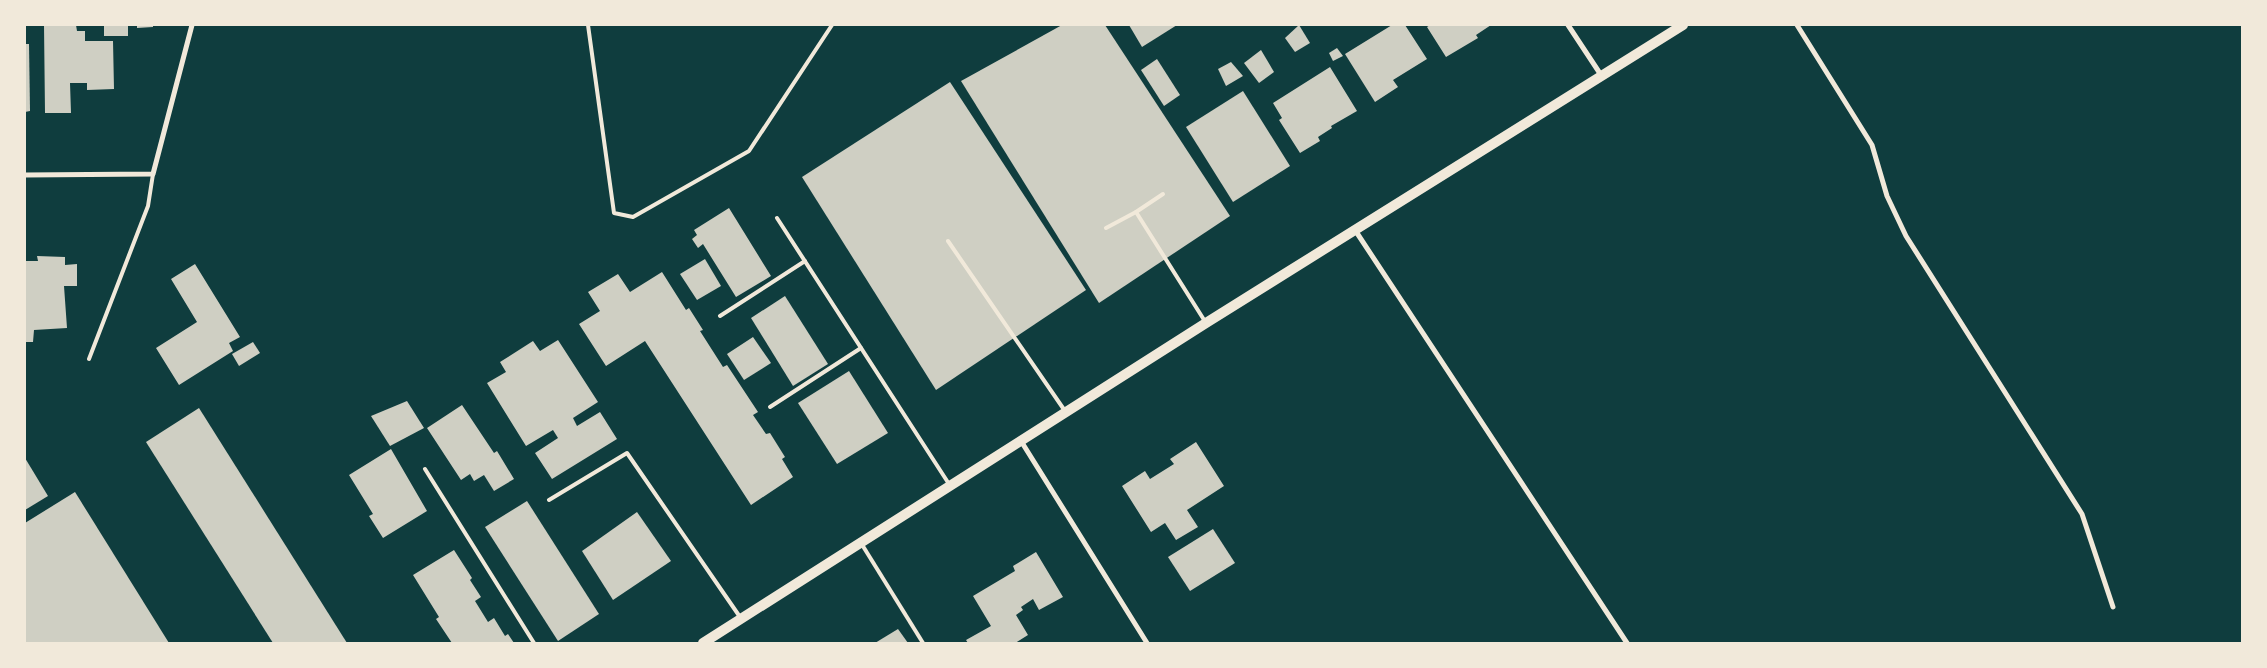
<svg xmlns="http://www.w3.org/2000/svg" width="2267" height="668" viewBox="0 0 2267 668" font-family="Rubik,sans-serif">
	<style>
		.building { fill: #cfcfc3 }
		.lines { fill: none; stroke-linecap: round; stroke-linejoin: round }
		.service { stroke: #f1e9da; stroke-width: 4 }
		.minor { stroke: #f1e9da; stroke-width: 5 }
		.secondary { stroke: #f1e9da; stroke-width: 10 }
	</style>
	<rect width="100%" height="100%" fill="#0f3d3e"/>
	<g class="building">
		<polygon points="44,25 76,25 77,31 85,31 85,41 113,41 114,89 87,90 87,83 70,83 71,113 45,113"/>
		<rect x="104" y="25" width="24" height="11"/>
		<polygon points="137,25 153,25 153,27 137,28"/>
		<polygon points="1062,25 1105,25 1230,216 1099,303 961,81"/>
		<polygon points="1129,25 1177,25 1142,47"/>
		<polygon points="1299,25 1310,43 1295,52 1285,38"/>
		<polygon points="1392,25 1405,25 1427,59 1393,80 1398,87 1375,102 1345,54"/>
		<polygon points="1430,25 1491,25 1476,35 1478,38 1446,57 1427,27"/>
		<polygon points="25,44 29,44 30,111 25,112"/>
		<polygon points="1337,48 1343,56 1333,61 1329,53"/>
		<polygon points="1261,50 1274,72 1259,83 1244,63"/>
		<polygon points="1157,59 1180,95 1164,106 1141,70"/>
		<polygon points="1231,62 1243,76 1226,86 1218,69"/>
		<polygon points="1330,67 1357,111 1331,126 1332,128 1318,137 1320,141 1300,153 1279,120 1282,118 1273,103"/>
		<polygon points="950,82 1086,290 936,390 802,177"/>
		<polygon points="1243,91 1290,166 1233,202 1186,127"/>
		<polygon points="729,208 771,276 736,297 703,244 698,248 692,239 697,235 694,230"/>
		<polygon points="37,256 65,257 65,265 77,264 77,286 64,286 67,328 34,330 33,342 25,342 25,261 38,261"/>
		<polygon points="705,259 721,286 697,300 680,274"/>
		<polygon points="195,264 240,337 229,343 233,351 179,385 156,348 197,322 171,279"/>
		<polygon points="662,272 686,310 689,308 703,330 700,331 723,367 727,365 758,412 753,415 766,434 770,433 785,457 782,459 793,477 751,505 645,341 606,366 579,324 600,311 588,292 618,274 630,292"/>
		<polygon points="785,296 828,364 793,386 751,318"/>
		<polygon points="753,337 771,363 744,380 727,354"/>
		<polygon points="558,340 598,402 573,418 577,426 600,412 617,439 552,479 535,453 558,438 553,430 526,446 487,383 506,372 500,362 533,341 540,351"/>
		<polygon points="253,342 260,353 239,366 232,354"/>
		<polygon points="849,371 888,433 837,464 798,403"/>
		<polygon points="407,401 424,428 390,446 371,416"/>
		<polygon points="462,405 494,453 497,451 514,479 494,491 484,475 474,481 470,474 461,480 427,428"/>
		<polygon points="199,408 347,643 273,643 146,442"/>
		<polygon points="1196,442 1224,486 1187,510 1198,527 1176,540 1165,523 1151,532 1122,486 1145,471 1150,479 1174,464 1170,459"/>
		<polygon points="391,449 427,511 383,538 369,516 373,514 349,475"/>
		<polygon points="25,458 48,496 25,510"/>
		<polygon points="75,492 169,643 25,643 25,523"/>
		<polygon points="527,501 599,614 558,641 485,527"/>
		<polygon points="637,512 671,561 613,600 582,551"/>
		<polygon points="1213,529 1235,563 1190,591 1168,557"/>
		<polygon points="454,550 472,578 470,580 481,597 475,601 488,622 494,618 505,636 508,634 514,643 452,643 436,619 439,617 413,575"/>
		<polygon points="1036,552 1063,597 1039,610 1033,599 1021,607 1023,610 1016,615 1028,635 1015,643 968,643 966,640 991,626 973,596 1015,571 1013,566"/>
		<polygon points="898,629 908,643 875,643"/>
	</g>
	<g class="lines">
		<g class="service">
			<polyline points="588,25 614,213 633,217 749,151 832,25"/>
			<polyline points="1136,212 1163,194"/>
			<polyline points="777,218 949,484"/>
			<polyline points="1106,228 1136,212 1206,323"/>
			<polyline points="948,241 1065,411"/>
			<polyline points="720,316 805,261"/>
			<polyline points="89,359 148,206 153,174"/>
			<polyline points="770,407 861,348"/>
			<polyline points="425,469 534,643"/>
			<polyline points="549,500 627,453 740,617"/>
			<polyline points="861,543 923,643"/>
		</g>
		<g class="minor">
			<polyline points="1568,25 1601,75"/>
			<polyline points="1797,25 1872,145 1887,196 1906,236 2082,514 2113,607"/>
			<polyline points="25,175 153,174 192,25"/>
			<polyline points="1355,230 1627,643"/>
			<polyline points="1021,441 1147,643"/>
		</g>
		<polyline class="secondary" points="703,643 1206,323 1683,25"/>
	</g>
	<rect width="2267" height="668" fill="none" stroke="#f1e9da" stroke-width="52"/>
</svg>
